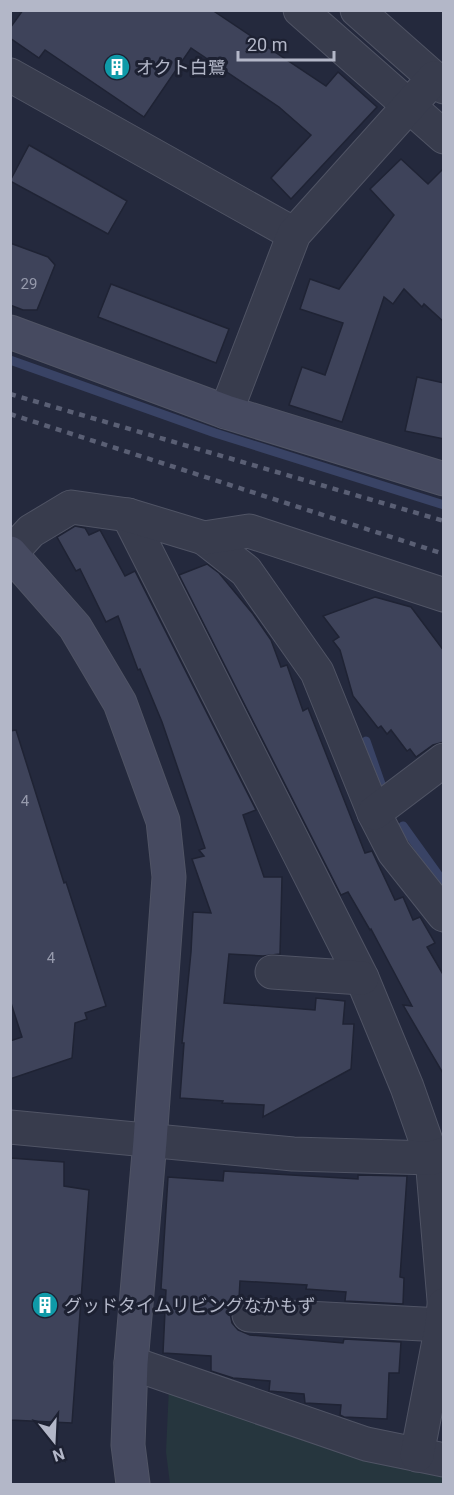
<svg xmlns="http://www.w3.org/2000/svg" width="454" height="1495" viewBox="0 0 454 1495" font-family="Roboto,'Noto Sans JP',sans-serif">
	<style>
		.green { fill: #26363e }
		.lines { fill: none; stroke-linecap: round; stroke-linejoin: round }
		.stream { stroke: #394365; stroke-width: 9 }
		.building { fill: #3e435a; stroke: #1f2334; stroke-width: 1.5 }
		.street-casing { stroke: #505465; stroke-width: 35 }
		.secondary-casing { stroke: #505465; stroke-width: 35 }
		.street { stroke: #383c4d; stroke-width: 33 }
		.secondary { stroke: #464a60; stroke-width: 33 }
		.rail { stroke: #5a5f74; stroke-width: 4.5; stroke-dasharray: 6 6; stroke-linecap: butt }
		.labels { text-anchor: middle; dominant-baseline: central; stroke-width: 6; stroke-linejoin: round; paint-order: stroke }
		.number-label { font-size: 15px; fill: #969aac }
		.poi-label { font-size: 18px; fill: #b3b7c8; stroke: #1d2132; text-anchor: start }
	</style>
	<rect width="100%" height="100%" fill="#24293d"/>
	<polygon class="green" points="169,1387 443,1474 443,1484 170,1484 166,1452"/>
	<g class="lines">
		<g class="stream">
			<polyline points="10,360 215,433 444,505"/>
			<polyline points="366,741 381,784"/>
			<polyline points="403,826 444,883"/>
		</g>
	</g>
	<g class="building">
		<polygon points="23,10 212,10 326,86 338,72 377,107 291,199 271,178 311,135 279,107 191,48 144,117 45,50 39,58 10,38 10,28"/>
		<polygon points="29,145 127,201 108,234 10,181"/>
		<polygon points="401,159 428,184 444,168 444,322 424,304 422,307 404,289 393,304 384,297 342,422 289,405 302,367 325,375 343,323 300,309 310,279 339,289 394,215 370,189"/>
		<polygon points="10,243 48,257 55,265 37,310 23,310 10,305"/>
		<polygon points="111,284 229,329 216,363 98,317"/>
		<polygon points="417,377 444,383 444,439 405,431"/>
		<polygon points="75,526 85,528 89,535 100,530 125,576 135,571 256,810 243,815 264,877 282,877 280,954 263,956 229,954 224,1003 315,1010 316,998 345,1001 343,1024 354,1024 351,1069 263,1117 264,1105 222,1103 223,1101 180,1098 184,1043 182,1043 191,952 193,912 211,913 192,859 204,856 199,850 205,848 162,722 140,669 138,670 118,616 106,622 80,569 76,571 57,537"/>
		<polygon points="207,564 219,573 253,614 271,640 281,667 287,665 303,711 308,708 365,853 372,851 395,900 403,897 413,920 420,917 435,943 427,947 444,976 444,1075 403,1005 412,1006 371,929 370,930 348,892 341,895 179,575"/>
		<polygon points="375,597 411,607 444,651 444,742 433,745 416,757 410,749 407,751 391,730 387,734 381,726 378,728 353,696 340,650 333,641 339,637 323,616"/>
		<polygon points="16,730 64,883 66,882 106,1006 85,1013 87,1019 75,1023 72,1058 10,1079 10,1041 22,1037 10,1000 10,731"/>
		<polygon points="10,1158 64,1162 64,1186 89,1190 72,1423 10,1420"/>
		<polygon points="224,1171 358,1179 358,1175 407,1176 400,1277 404,1278 403,1304 345,1301 346,1292 306,1289 307,1285 240,1281 239,1299 233,1305 230,1313 232,1323 238,1330 250,1335 343,1343 344,1339 401,1342 399,1373 389,1373 387,1419 344,1417 340,1415 341,1405 305,1403 304,1394 269,1391 270,1381 233,1378 211,1371 211,1356 163,1353 166,1290 161,1289 168,1177 223,1181"/>
	</g>
	<g class="lines">
		<g class="street-casing">
			<g id="street">
				<polyline points="300,10 444,137"/>
				<polyline points="357,10 444,87"/>
				<polyline points="10,75 294,234"/>
				<polyline points="226,412 294,234 434,78"/>
				<polyline points="128,515 362,978 407,1087 432,1158 444,1300"/>
				<polyline points="204,538 246,571 317,672 374,813 394,852 444,915"/>
				<polyline points="11,553 31,531 71,507 128,515 204,538 249,531 444,595"/>
				<polyline points="374,813 444,760"/>
				<polyline points="272,972 362,978"/>
				<polyline points="10,1127 293,1154 432,1158 444,1154"/>
				<polyline points="249,1315 442,1325"/>
				<polyline points="131,1363 366,1444 444,1460"/>
				<polyline points="417,1455 442,1325 444,1305"/>
			</g>
		</g>
		<g class="secondary-casing">
			<g id="secondary">
				<polyline points="10,332 226,412 444,479"/>
				<polyline points="10,553 75,627 120,703 163,821 169,877 150,1141 131,1363 128,1445 133,1484"/>
			</g>
		</g>
		<use href="#street" class="street"/>
		<use href="#secondary" class="secondary"/>
		<g class="rail">
			<polyline points="10,394 444,521"/>
			<polyline points="10,414 444,554"/>
		</g>
	</g>
	<defs>
		<g id="building-disc" transform="scale(1.35)"><circle r="9.5" fill="#0f9aa8" stroke="#1d2132"/><path d="M-4-6H4V6H1V3H-1V6H-4ZM-2.5-4.3h1.7v1.8h-1.7ZM.8-4.3h1.7v1.8H.8ZM-2.5-1h1.7V.8h-1.7ZM.8-1h1.7V.8H.8Z" fill="#fff"/></g>
	</defs>
	<g fill-rule="evenodd">
		<use href="#building-disc" x="117" y="67"/>
		<use href="#building-disc" x="45" y="1305"/>
	</g>
	<g class="labels">
		<g class="number-label">
			<text x="29" y="284">29</text>
			<text x="25" y="801">4</text>
			<text x="51" y="958">4</text>
		</g>
		<g class="poi-label">
			<text x="136" y="67">オクト白鷺</text>
			<text x="64" y="1305">グッドタイムリビングなかもず</text>
		</g>
	</g>
	<rect width="454" height="1495" fill="none" stroke="#b3b7c8" stroke-width="24"/>
	<g transform="translate(54 1441) rotate(162)" stroke="#1d2132" stroke-width="4.5" paint-order="stroke">
	<path d="M0-4.5L10 22L0 15L-10 22Z" fill="#b3b7c8"/>
	<text y="-9" font-size="16" font-weight="bold" text-anchor="middle" fill="#b3b7c8">N</text>
	</g>
	<path d="M238 51v9h96v-9" fill="none" stroke="#b3b7c8" stroke-width="3"/>
	<text x="247" y="51" font-size="18" fill="#b3b7c8" stroke="#1d2132" stroke-width="4.5" paint-order="stroke">20 m</text>
</svg>
